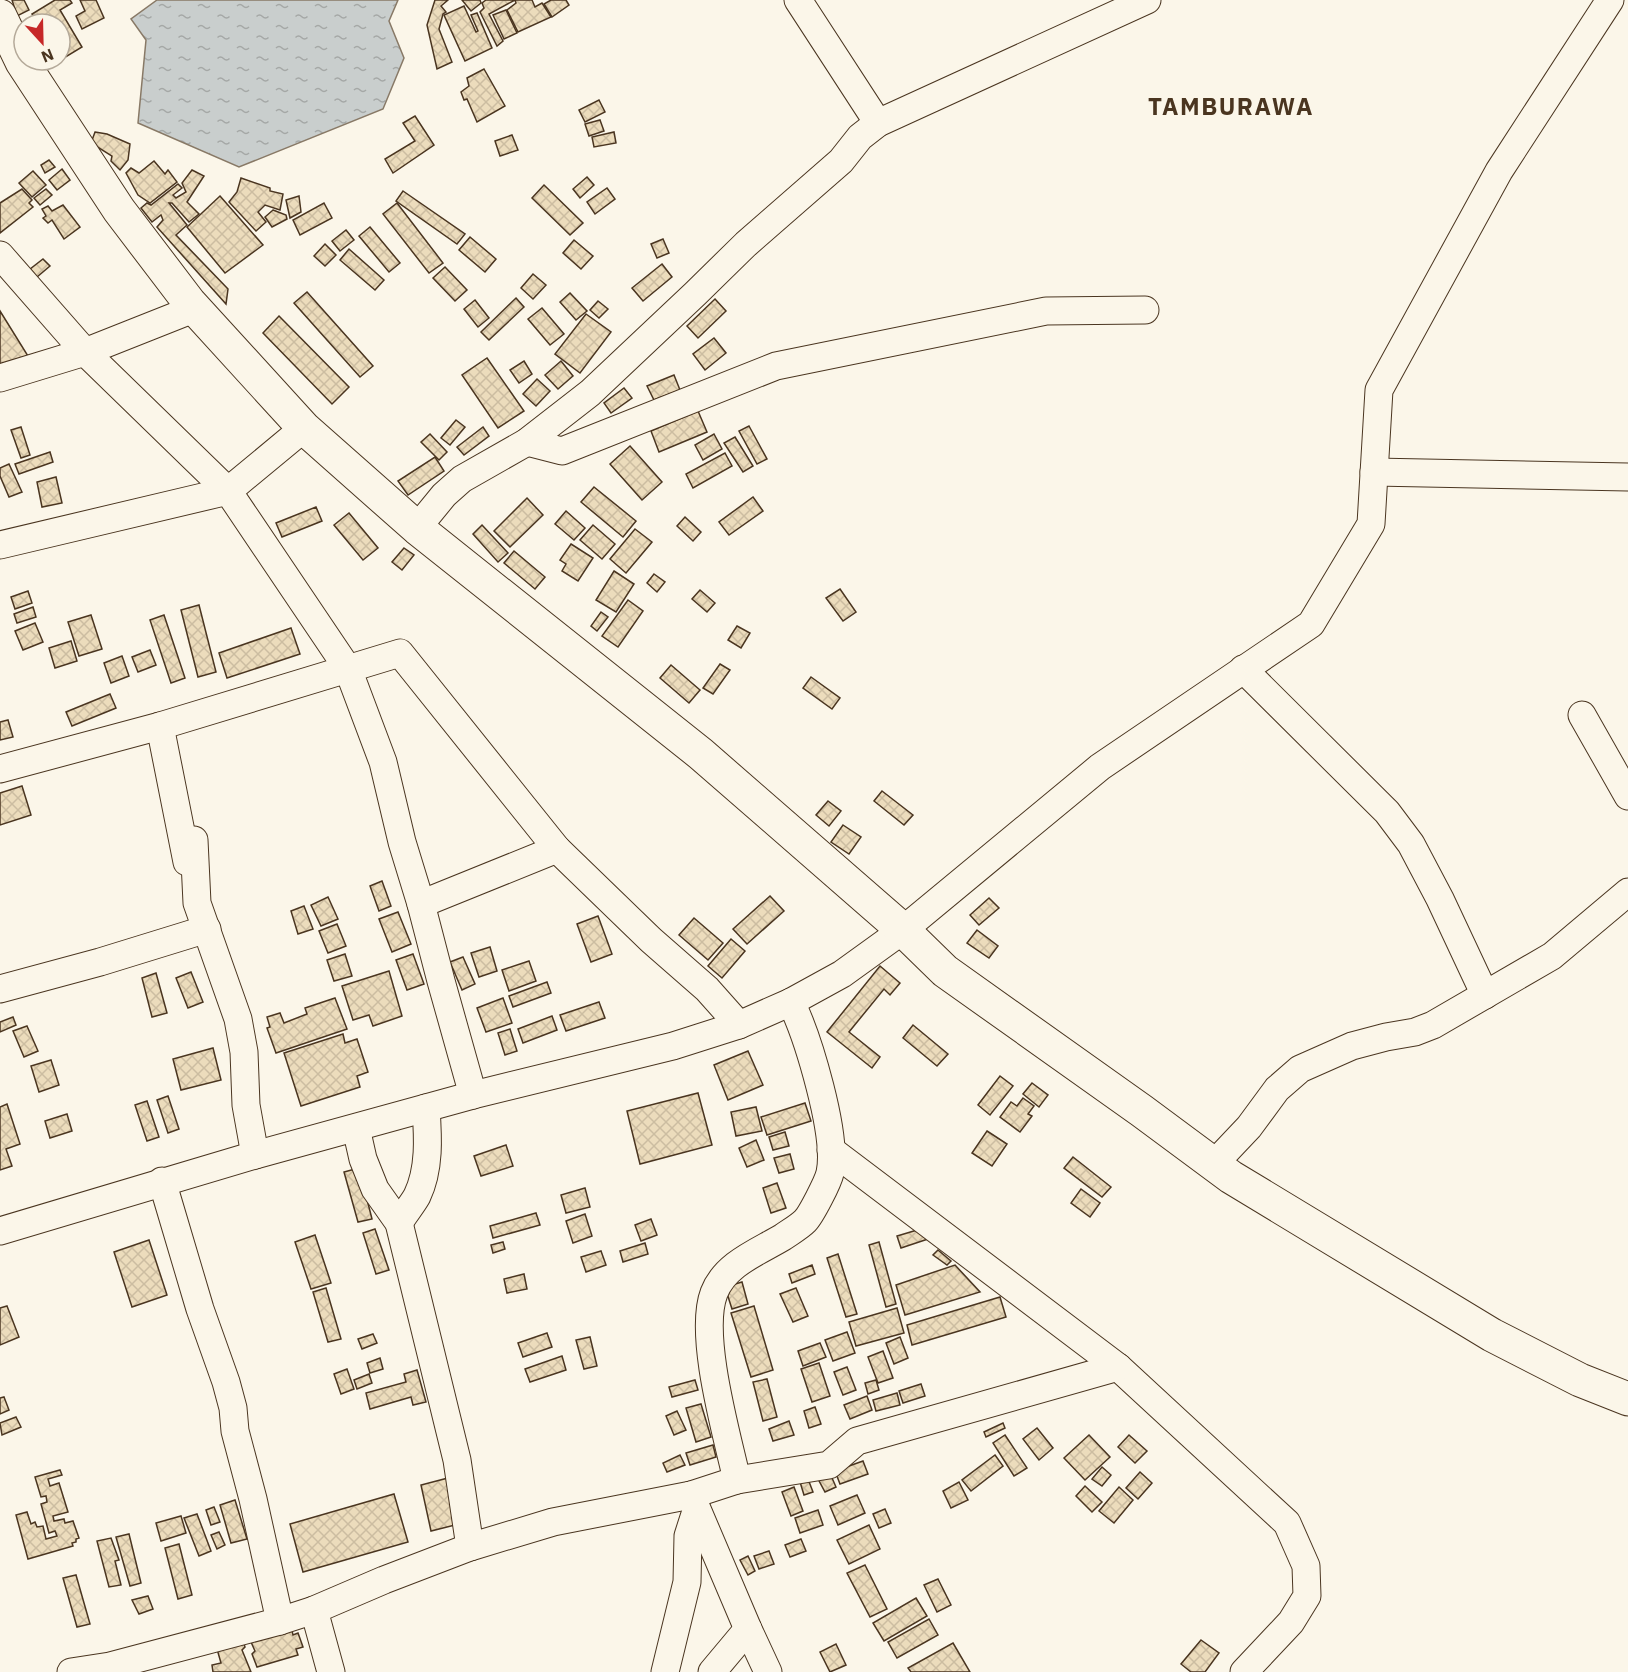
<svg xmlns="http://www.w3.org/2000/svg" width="1628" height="1672" viewBox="0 0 1628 1672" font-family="'IBM Plex Sans',sans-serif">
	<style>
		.water { fill: url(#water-ripples); stroke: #887966; stroke-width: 1.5 }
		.building { fill: url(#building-cross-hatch); stroke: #4a3520; stroke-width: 1.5 }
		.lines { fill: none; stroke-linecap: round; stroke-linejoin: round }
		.minor-casing { stroke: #4a3520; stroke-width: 29 }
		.major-casing { stroke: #4a3520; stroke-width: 35 }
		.minor { stroke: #fbf6e9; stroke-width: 27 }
		.major { stroke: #fbf6e9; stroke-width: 33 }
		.labels { text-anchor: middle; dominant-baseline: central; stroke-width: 4.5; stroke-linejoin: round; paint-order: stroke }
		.district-label { font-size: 24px; font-weight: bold; letter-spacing: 1.5px; fill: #4a3520; stroke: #fbf6e9 }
	</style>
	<defs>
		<pattern id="water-ripples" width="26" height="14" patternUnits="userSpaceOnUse" patternTransform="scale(1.5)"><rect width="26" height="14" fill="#c9cecd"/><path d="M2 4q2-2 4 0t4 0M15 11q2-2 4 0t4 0" fill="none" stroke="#a5a8a6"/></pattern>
		<pattern id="building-cross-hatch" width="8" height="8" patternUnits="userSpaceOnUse" patternTransform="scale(1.5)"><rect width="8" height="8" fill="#ecdcbc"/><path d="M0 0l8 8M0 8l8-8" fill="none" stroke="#ccbda1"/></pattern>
	</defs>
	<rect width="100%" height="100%" fill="#fbf6e9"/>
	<polygon class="water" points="157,0 398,0 389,21 404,58 383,109 239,167 138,123 146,40 131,19"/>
	<g class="building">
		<polygon points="12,0 24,0 29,10 17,16"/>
		<polygon points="55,0 70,0 72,3 60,10 82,47 59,61 60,24 38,24 32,14"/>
		<polygon points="80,0 96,0 104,18 82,29 76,16 85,11"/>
		<polygon points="435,0 448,0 441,6 446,12 443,14 439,29 452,62 437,69 427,25"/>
		<polygon points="462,0 480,0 481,3 471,11"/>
		<polygon points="486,0 532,0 535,7 542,3 551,17 518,32 507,10 516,3 515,0 489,14 503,41 497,46 480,12 484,8 482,3"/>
		<polygon points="551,0 566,0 569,5 552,17 544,4"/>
		<polygon points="464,6 476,32 478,31 471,15 477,13 492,48 465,61 444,15"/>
		<polygon points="506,10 517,33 504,39 493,15"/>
		<polygon points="484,69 505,106 477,122 467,99 464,100 461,92 469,86 467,78"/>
		<polygon points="599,100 605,112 585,122 579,110"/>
		<polygon points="415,116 434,145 393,173 385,159 415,141 403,123"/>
		<polygon points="600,120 604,131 589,136 585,124"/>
		<polygon points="95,132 107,134 130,144 128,160 120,170 111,161 112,156 91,143"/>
		<polygon points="614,132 616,143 594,147 592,137"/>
		<polygon points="512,135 518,150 500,156 495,141"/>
		<polygon points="49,160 55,167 45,173 41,165"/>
		<polygon points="154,161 165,174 168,170 177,182 150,203 138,195 126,173 131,168 139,173"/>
		<polygon points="62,169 70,180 57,190 49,180"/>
		<polygon points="192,170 204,176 187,202 199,214 189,222 172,203 169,203 187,225 176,235 228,289 226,304 157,227 163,220 161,215 152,222 141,208 147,203 151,205 178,184 182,188 173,195 176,198 186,192 182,183"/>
		<polygon points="33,171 46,185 32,197 19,183"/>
		<polygon points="587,177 594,185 580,198 573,189"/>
		<polygon points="241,178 270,188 270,191 283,194 280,210 265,205 258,212 266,222 256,231 229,202 237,192"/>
		<polygon points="544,185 583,223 570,235 532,198"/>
		<polygon points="607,188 615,199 595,214 587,202"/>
		<polygon points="22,189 32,200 29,203 33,207 0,233 0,203"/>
		<polygon points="46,189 52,195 40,205 34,198"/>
		<polygon points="403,191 465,234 457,244 396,201"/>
		<polygon points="220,196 263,245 225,273 187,227"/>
		<polygon points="299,196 301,212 290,218 286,200"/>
		<polygon points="324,203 332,218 300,235 293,220"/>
		<polygon points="397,203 443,263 429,273 383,214"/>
		<polygon points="63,205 80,227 64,239 52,220 48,223 43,218 46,216 42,209 48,206 52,211"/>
		<polygon points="273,210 286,215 287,219 272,227 265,217"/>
		<polygon points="370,227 400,263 389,272 359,236"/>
		<polygon points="346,230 354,240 340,251 332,241"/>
		<polygon points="470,237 496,259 485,272 459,250"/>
		<polygon points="663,239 669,253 657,258 651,244"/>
		<polygon points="574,240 593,256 581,269 563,253"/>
		<polygon points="325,244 336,255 325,266 314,256"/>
		<polygon points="349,249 384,280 375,290 340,260"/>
		<polygon points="43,259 50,266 37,277 30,269"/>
		<polygon points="662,264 672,277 643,301 632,288"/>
		<polygon points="445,267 467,290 455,301 433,278"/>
		<polygon points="533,274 546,285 533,299 521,288"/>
		<polygon points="307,292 373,366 360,377 294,303"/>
		<polygon points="570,293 587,311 576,320 560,302"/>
		<polygon points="516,298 524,307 489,340 481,332"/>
		<polygon points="715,299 726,311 698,338 687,326"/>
		<polygon points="475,300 489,318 478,327 464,309"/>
		<polygon points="598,301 608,309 599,318 590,310"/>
		<polygon points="542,308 564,334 550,345 528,319"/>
		<polygon points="0,311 28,356 0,365"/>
		<polygon points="586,314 611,332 580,373 555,354"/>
		<polygon points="279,316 349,387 332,404 263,333"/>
		<polygon points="714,338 726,353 705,370 693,354"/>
		<polygon points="487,358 524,411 498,428 462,375"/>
		<polygon points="524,361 532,374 519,383 510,370"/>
		<polygon points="561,361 573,376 558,389 545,375"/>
		<polygon points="674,375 680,390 654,400 647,386"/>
		<polygon points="537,379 550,391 536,406 523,394"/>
		<polygon points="624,388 632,398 611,413 604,403"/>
		<polygon points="698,411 707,432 659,452 651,431"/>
		<polygon points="456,420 465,427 450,445 441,438"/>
		<polygon points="749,426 767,459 757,464 739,431"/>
		<polygon points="21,427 30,455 21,458 11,430"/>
		<polygon points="483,427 489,436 464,455 457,447"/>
		<polygon points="430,434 447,452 439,460 421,442"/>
		<polygon points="714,434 722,449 703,460 695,445"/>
		<polygon points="735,437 753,466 743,472 724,443"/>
		<polygon points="630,446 662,482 642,500 610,464"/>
		<polygon points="50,452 53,462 19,474 15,464"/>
		<polygon points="725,453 732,466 693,488 686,474"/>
		<polygon points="435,457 444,471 408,495 398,481"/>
		<polygon points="9,464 22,492 9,497 0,476 0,468"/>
		<polygon points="56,477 62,503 42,507 37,482"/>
		<polygon points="594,487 636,521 623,537 581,502"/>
		<polygon points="753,497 763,511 729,535 719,522"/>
		<polygon points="527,498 543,515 510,547 494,531"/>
		<polygon points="316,507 322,521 282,537 276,523"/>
		<polygon points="566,511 585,528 574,540 555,524"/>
		<polygon points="349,513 378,548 363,560 334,525"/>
		<polygon points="685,517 701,532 693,541 677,526"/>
		<polygon points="482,525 508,553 498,562 473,534"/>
		<polygon points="593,525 615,544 602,559 580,540"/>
		<polygon points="635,529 652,542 626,573 610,559"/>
		<polygon points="571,544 593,558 578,581 562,571 566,564 560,560"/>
		<polygon points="404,548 414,555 402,570 392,562"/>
		<polygon points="514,551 545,577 535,589 504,563"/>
		<polygon points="614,571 634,584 616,612 596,600"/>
		<polygon points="654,574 665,582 657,592 647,583"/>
		<polygon points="840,589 856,612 843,621 826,598"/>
		<polygon points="700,590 715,603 707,612 692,599"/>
		<polygon points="28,591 32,603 15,609 11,597"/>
		<polygon points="628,600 643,611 618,647 602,636"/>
		<polygon points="199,605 216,672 198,677 181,610"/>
		<polygon points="33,607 36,617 17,623 14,614"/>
		<polygon points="601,612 608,617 597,631 591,626"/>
		<polygon points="91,615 102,649 79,656 68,622"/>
		<polygon points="164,615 185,678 171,683 150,620"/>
		<polygon points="35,623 43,642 23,650 15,631"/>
		<polygon points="737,626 750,633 741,648 728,640"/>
		<polygon points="291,628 300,654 227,678 219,653"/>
		<polygon points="71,641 77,661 55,668 49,648"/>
		<polygon points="150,650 156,665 138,672 132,657"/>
		<polygon points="122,656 129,676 111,683 104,663"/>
		<polygon points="720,664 730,670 713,694 703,688"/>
		<polygon points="671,665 700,690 689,703 660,678"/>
		<polygon points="811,677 840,698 832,709 803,688"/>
		<polygon points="110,694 116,708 72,726 66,712"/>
		<polygon points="8,720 13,737 0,740 0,722"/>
		<polygon points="22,786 31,815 0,825 0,793"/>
		<polygon points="882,791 913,815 904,825 874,801"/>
		<polygon points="828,801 841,811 829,826 816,815"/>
		<polygon points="843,825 861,837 849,854 831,842"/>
		<polygon points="382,881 391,906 379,911 370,886"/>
		<polygon points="770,896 784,911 747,944 733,929"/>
		<polygon points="328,897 338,919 321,926 311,905"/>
		<polygon points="989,898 999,908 979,925 970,915"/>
		<polygon points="304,906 313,929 298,934 291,911"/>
		<polygon points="398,912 411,944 392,952 379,919"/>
		<polygon points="598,916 612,954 591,962 577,924"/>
		<polygon points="694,918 723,943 708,960 679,935"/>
		<polygon points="337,924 346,946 328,953 319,931"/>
		<polygon points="977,930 998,946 989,958 967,943"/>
		<polygon points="731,939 745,951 722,978 708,966"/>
		<polygon points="490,947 497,971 479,977 471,953"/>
		<polygon points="345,954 352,976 334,981 327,960"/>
		<polygon points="413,954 424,984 407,990 396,960"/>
		<polygon points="463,957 475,984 462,990 450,962"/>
		<polygon points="529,961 536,981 509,991 502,970"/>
		<polygon points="880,966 900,983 890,995 884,989 849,1032 880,1057 872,1068 827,1032"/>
		<polygon points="389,971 402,1016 373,1026 369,1015 353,1020 342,986"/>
		<polygon points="191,972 203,1002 188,1008 176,978"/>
		<polygon points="156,973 167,1013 152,1017 142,978"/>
		<polygon points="547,982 551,993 513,1007 509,996"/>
		<polygon points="335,998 347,1029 276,1053 267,1028 270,1027 267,1017 280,1013 284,1023 307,1014 305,1008"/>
		<polygon points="503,998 512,1023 486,1032 477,1008"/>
		<polygon points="599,1002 605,1018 566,1031 560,1015"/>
		<polygon points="552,1016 557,1030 523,1043 518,1029"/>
		<polygon points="13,1017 16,1025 0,1032 0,1022"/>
		<polygon points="913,1025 948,1054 937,1066 903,1038"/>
		<polygon points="27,1026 38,1051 24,1057 13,1031"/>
		<polygon points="510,1029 517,1051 505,1055 498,1033"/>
		<polygon points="343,1034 345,1043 357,1039 368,1072 357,1076 360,1087 301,1106 284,1053"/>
		<polygon points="213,1048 221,1080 181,1090 173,1059"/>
		<polygon points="748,1051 763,1085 728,1100 714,1065"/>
		<polygon points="51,1060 59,1085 39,1092 31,1066"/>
		<polygon points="1000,1076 1013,1086 990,1115 978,1105"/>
		<polygon points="1032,1083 1048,1095 1039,1107 1023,1094"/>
		<polygon points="698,1093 712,1145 640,1164 627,1111"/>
		<polygon points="168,1096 179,1129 168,1133 157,1100"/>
		<polygon points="1023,1098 1034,1106 1028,1114 1032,1116 1020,1132 1000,1117 1011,1102 1017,1106"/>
		<polygon points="147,1101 159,1137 147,1141 135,1105"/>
		<polygon points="805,1103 811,1121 767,1135 761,1117"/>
		<polygon points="7,1104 20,1144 6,1149 12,1166 0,1170 0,1107"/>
		<polygon points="756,1107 762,1131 736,1136 731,1112"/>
		<polygon points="67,1114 72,1131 50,1138 45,1121"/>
		<polygon points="987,1131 1007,1144 992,1166 972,1153"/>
		<polygon points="785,1132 789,1146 773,1150 769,1137"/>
		<polygon points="756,1140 764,1160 747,1167 739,1148"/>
		<polygon points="506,1145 513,1166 481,1176 474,1156"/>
		<polygon points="790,1154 794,1169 779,1173 774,1158"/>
		<polygon points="1073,1157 1111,1187 1102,1197 1064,1168"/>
		<polygon points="359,1168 372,1219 358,1222 344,1172"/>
		<polygon points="777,1183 786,1208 771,1213 763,1188"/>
		<polygon points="585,1188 590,1207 566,1213 561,1195"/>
		<polygon points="1081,1189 1100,1203 1090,1217 1071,1203"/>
		<polygon points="536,1213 540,1225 493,1238 490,1226"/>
		<polygon points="585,1214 592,1236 573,1243 566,1221"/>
		<polygon points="651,1219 657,1235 641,1241 635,1225"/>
		<polygon points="924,1228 928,1239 901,1248 897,1236"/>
		<polygon points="375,1229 389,1270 376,1274 363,1233"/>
		<polygon points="315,1235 331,1283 311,1289 295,1242"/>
		<polygon points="149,1240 167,1295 132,1307 114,1252"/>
		<polygon points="503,1242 505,1249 493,1253 491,1245"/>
		<polygon points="879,1242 896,1304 886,1307 869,1245"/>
		<polygon points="645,1243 648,1254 623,1262 620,1251"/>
		<polygon points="938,1250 951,1261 947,1265 933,1255"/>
		<polygon points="601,1251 606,1265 586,1272 581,1257"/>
		<polygon points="838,1254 857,1314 846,1317 827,1258"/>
		<polygon points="812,1265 815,1274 792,1283 789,1274"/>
		<polygon points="955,1265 980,1292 905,1315 896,1285"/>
		<polygon points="524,1274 527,1289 507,1293 504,1279"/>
		<polygon points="742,1282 748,1304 732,1309 725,1287"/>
		<polygon points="326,1288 341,1339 328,1342 313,1292"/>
		<polygon points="796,1288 808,1316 793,1322 780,1294"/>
		<polygon points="1000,1297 1006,1317 912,1345 907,1325"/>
		<polygon points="7,1306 19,1337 0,1345 0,1308"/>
		<polygon points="754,1306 773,1370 751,1377 731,1313"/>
		<polygon points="897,1308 904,1333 856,1346 849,1322"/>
		<polygon points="847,1332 855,1353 833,1361 825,1340"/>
		<polygon points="547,1333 552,1347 523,1357 518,1343"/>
		<polygon points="373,1334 377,1343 362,1349 358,1339"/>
		<polygon points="590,1337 597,1366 584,1369 576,1340"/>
		<polygon points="900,1337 908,1358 894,1364 886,1343"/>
		<polygon points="820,1343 826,1357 803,1366 798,1351"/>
		<polygon points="883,1351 893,1378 878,1383 868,1357"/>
		<polygon points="562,1356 566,1370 530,1382 525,1369"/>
		<polygon points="380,1358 383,1369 370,1373 367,1363"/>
		<polygon points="819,1363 830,1396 812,1402 801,1369"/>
		<polygon points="847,1367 856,1390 843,1395 834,1372"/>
		<polygon points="347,1369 354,1389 341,1394 334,1374"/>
		<polygon points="417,1370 426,1402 413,1405 411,1397 370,1409 366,1393 406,1382 404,1374"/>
		<polygon points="369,1374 372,1383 357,1389 354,1380"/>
		<polygon points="767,1379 777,1417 763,1421 753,1382"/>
		<polygon points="695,1380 698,1390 672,1397 669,1387"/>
		<polygon points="876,1380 879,1390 868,1394 865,1383"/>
		<polygon points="921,1384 925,1396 903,1403 899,1391"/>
		<polygon points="897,1393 900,1405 876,1411 873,1400"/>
		<polygon points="867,1396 872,1410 850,1419 844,1405"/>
		<polygon points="4,1397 9,1410 0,1414 0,1398"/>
		<polygon points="701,1404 711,1437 696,1442 686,1408"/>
		<polygon points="815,1407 821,1424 809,1428 804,1411"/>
		<polygon points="677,1411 686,1430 674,1435 666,1416"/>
		<polygon points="16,1417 21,1427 2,1435 0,1423"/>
		<polygon points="789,1421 794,1435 773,1441 769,1429"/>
		<polygon points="1003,1423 1005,1428 986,1437 984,1432"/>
		<polygon points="1037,1428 1053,1448 1039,1460 1023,1439"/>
		<polygon points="1005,1435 1027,1468 1014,1476 993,1443"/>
		<polygon points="1089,1435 1110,1457 1085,1480 1064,1458"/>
		<polygon points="1129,1435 1147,1451 1135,1463 1118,1447"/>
		<polygon points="713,1445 716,1457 690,1465 686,1453"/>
		<polygon points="680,1455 685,1465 667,1472 663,1463"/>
		<polygon points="995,1455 1003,1466 971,1491 962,1480"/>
		<polygon points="863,1461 868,1474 840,1484 835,1471"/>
		<polygon points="1102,1467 1111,1475 1102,1486 1092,1479"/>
		<polygon points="60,1470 62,1475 48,1479 50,1486 59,1483 68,1512 53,1516 54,1521 64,1519 65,1523 73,1521 79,1538 76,1539 76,1542 72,1543 73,1546 28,1559 16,1515 27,1512 31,1524 35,1522 37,1527 43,1526 46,1539 57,1536 55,1531 49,1533 41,1504 47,1502 46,1496 41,1497 35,1477"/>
		<polygon points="829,1471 836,1487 825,1492 817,1477"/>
		<polygon points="1140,1472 1152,1483 1138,1499 1126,1488"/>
		<polygon points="448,1478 459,1524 431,1531 421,1485"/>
		<polygon points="808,1479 813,1492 804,1495 800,1482"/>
		<polygon points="959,1482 968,1500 951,1508 943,1491"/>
		<polygon points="1085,1486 1102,1502 1092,1512 1076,1496"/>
		<polygon points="794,1487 803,1511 791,1516 782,1492"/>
		<polygon points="1119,1487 1133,1500 1114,1523 1099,1511"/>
		<polygon points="394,1494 408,1542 303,1572 290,1524"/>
		<polygon points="857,1495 865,1513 838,1525 830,1506"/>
		<polygon points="235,1500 247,1539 231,1543 220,1505"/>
		<polygon points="214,1507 220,1522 211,1525 206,1510"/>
		<polygon points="885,1509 891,1523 879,1528 873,1514"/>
		<polygon points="818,1510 823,1525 800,1533 795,1518"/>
		<polygon points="197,1514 211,1551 199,1556 184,1518"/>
		<polygon points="181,1516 186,1533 161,1541 156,1523"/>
		<polygon points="869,1525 880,1549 849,1564 837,1540"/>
		<polygon points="219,1532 225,1545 217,1549 211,1535"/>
		<polygon points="129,1534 141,1583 130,1586 116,1537"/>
		<polygon points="111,1538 119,1560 115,1561 121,1585 109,1587 97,1541"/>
		<polygon points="801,1539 806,1551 790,1557 785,1545"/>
		<polygon points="179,1544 192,1595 178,1599 165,1548"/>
		<polygon points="769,1551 774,1564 759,1569 754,1556"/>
		<polygon points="748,1556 755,1571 748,1575 740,1560"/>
		<polygon points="865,1565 887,1609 870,1617 847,1573"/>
		<polygon points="76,1575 90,1624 77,1627 63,1578"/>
		<polygon points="938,1579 951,1605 937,1612 924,1585"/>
		<polygon points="148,1596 153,1609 139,1614 132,1600"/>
		<polygon points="916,1598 927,1616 884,1641 873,1623"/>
		<polygon points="929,1619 938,1635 897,1658 888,1642"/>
		<polygon points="292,1631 293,1635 298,1633 303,1647 296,1649 298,1655 257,1667 252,1654 255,1651 251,1642"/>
		<polygon points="242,1638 245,1647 242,1650 251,1672 213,1672 212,1665 221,1663 217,1649"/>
		<polygon points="1201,1640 1219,1653 1205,1672 1191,1672 1181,1664"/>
		<polygon points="953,1643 970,1672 911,1672 908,1668"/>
		<polygon points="836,1644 846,1665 830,1672 820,1652"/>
	</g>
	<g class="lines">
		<g class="minor-casing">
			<g id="minor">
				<polyline points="798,0 878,123"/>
				<polyline points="0,255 85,352 0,378"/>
				<polyline points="196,308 85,352 228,491 304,428"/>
				<polyline points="527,442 562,451 776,366 1046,311 1145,310"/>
				<polyline points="1374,472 1628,477"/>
				<polyline points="417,528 444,495 462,479 527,442 590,393 695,294 746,244 841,161 860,137 878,123 1147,0"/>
				<polyline points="0,545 228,491 348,669 383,762 402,842 421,904 441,981 473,1095"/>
				<polyline points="1243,669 1387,812 1411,844 1440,899 1485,995"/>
				<polyline points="1582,715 1628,796"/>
				<polyline points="160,726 187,862"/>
				<polyline points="0,769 160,726 400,653 557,849 651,940 707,989 739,1025"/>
				<polyline points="194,840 197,903 238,1019 244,1052 246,1105 255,1155"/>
				<polyline points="421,904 557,849"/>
				<polyline points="0,989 100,962 207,929"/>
				<polyline points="356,1128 363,1159 375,1189 399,1223 457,1460 470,1547"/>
				<polyline points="831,1150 1118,1367 1287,1523 1306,1566 1307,1596 1291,1622 1244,1672"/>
				<polyline points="1214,1164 1249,1127 1277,1089 1300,1069 1352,1046 1386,1037 1415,1032 1433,1025 1552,956 1628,892"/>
				<polyline points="162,1181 200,1309 226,1382 233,1408 235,1431 253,1499 280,1621"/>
				<path d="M 399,1223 C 404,1214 412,1205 417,1196 C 430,1169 428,1137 426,1108"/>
				<polyline points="0,1231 255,1155 473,1095 673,1046 739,1025 791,1002 842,974 903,930 1100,767 1311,624 1371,524 1379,390 1499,171 1610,0"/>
				<path d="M 737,1480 C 727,1435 698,1335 714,1293 C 725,1264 758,1252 783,1237 C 790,1232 799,1227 805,1221 C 811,1215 828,1182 830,1173 C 838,1135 808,1037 791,1002"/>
				<polyline points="691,1495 748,1629 768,1672"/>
				<polyline points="314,1610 331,1672"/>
				<polyline points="71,1672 110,1666 280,1621 314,1610 384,1580 470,1547 553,1522 691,1495 737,1480 829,1465 857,1441 1118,1367"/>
				<polyline points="665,1672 687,1582 688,1536 696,1511"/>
				<polyline points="712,1672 748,1629"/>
			</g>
		</g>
		<g class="major-casing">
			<polyline id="major" points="0,16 22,62 119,210 189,302 304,428 417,528 701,754 903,930 945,971 1142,1111 1231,1177 1492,1335 1580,1380 1628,1399"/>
		</g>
		<use href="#minor" class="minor"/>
		<use href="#major" class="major"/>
	</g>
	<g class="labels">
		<g class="district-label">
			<text x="1231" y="106">TAMBURAWA</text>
		</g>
	</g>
	<g transform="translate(42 42) rotate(158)"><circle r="28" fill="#fbf6e9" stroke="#b4a999" stroke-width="1.5"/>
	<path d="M0-4.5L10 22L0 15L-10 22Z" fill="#c62828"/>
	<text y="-9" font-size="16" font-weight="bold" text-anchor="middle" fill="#4a3520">N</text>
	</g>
</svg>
